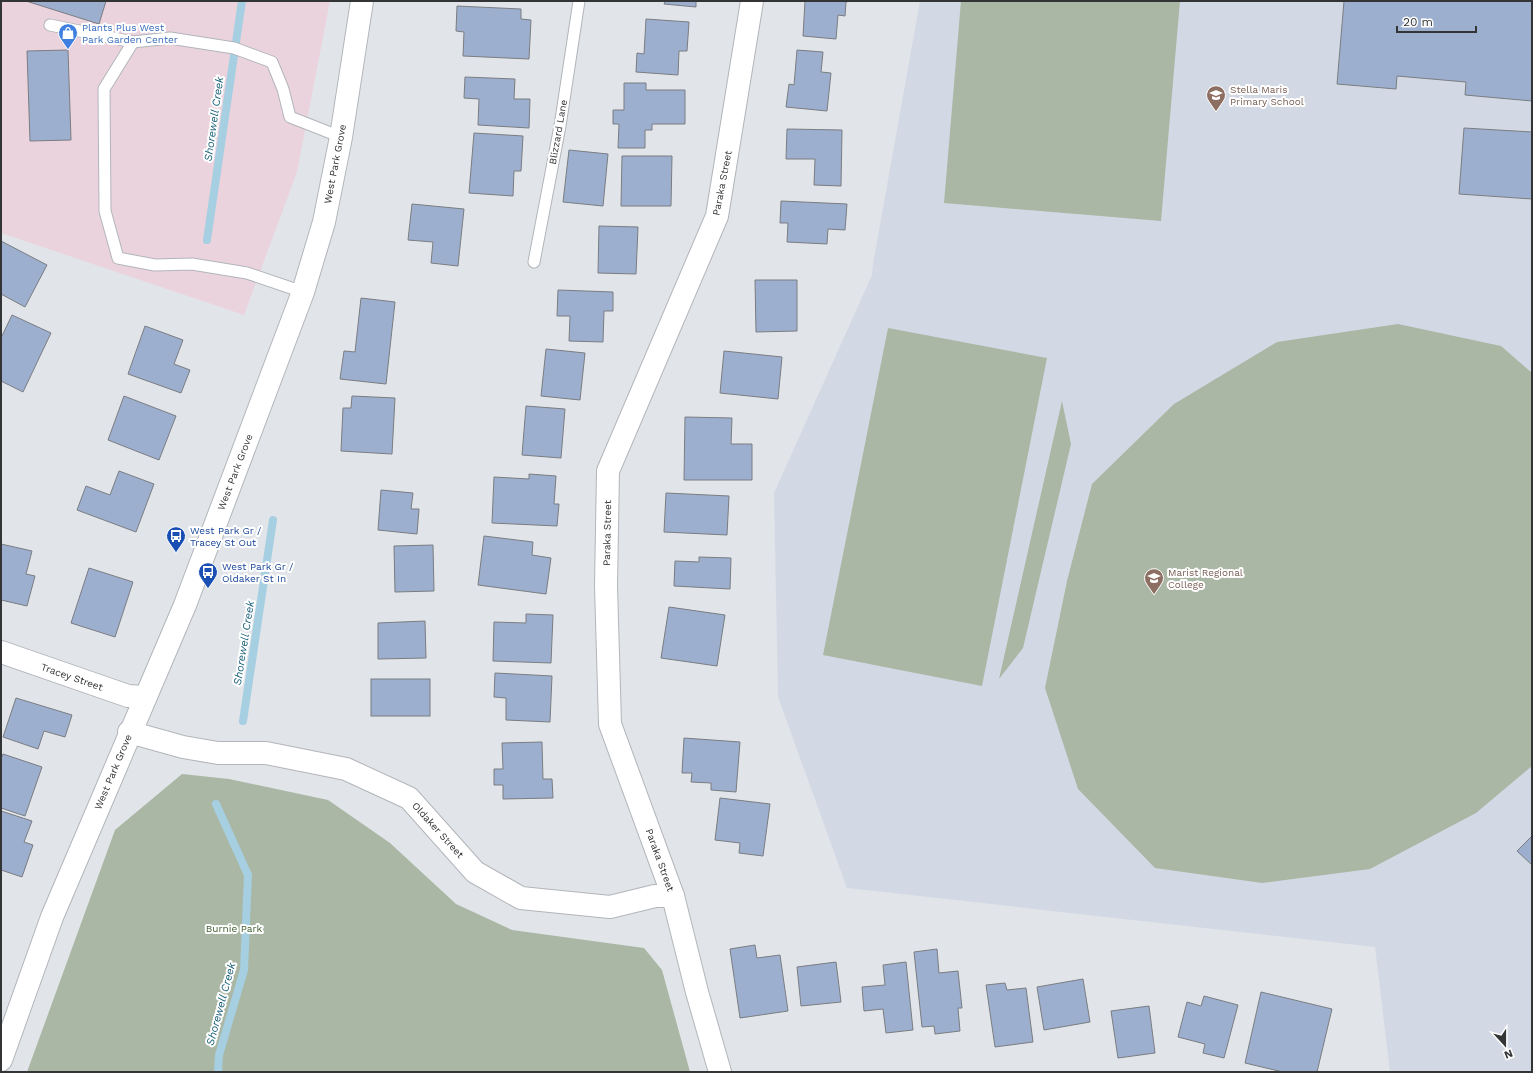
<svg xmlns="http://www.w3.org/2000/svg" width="1533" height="1073" viewBox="0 0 1533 1073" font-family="'Work Sans',sans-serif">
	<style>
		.commercial { fill: #ebd3de }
		.built { fill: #d3d9e4 }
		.green { fill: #aab7a4 }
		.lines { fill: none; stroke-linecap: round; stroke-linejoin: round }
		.stream { stroke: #a6cfe1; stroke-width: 8 }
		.building { fill: #9dafcf; stroke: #7a7d81 }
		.service-casing { stroke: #b2b5ba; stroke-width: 13 }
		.minor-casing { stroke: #b2b5ba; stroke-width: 24 }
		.secondary-casing { stroke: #b2b5ba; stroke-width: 24 }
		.service { stroke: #fff; stroke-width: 11 }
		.minor { stroke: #fff; stroke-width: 22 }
		.secondary { stroke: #fff; stroke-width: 22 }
		.labels { text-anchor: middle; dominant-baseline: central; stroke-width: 4; stroke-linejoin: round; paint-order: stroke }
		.shop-label { font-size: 10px; fill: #366cbe; stroke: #fff; text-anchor: start }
		.education-label { font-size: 10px; fill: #785e54; stroke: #fff; text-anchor: start }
		.street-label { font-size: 10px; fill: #333436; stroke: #fff }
		.transit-label { font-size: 10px; fill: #164399; stroke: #fff; text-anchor: start }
		.park-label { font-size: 10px; fill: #3d5b2d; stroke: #fff }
		.water-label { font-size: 11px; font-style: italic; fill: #165f79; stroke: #fff }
	</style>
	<rect width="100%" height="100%" fill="#e1e4e9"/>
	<polygon class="commercial" points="1,1 330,1 297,172 244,315 1,233"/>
	<polygon class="built" points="920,1 1532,1 1532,1072 1390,1072 1375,947 847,888 778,697 774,493 872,275 873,264"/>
	<g class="green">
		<polygon points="961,1 1180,1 1161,221 944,203"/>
		<polygon points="1398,324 1501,346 1532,373 1532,766 1476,813 1370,869 1262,883 1155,868 1078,789 1045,688 1067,581 1092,484 1174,404 1277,342"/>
		<polygon points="888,328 1047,358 982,686 823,655"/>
		<polygon points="1062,401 1071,444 1023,648 999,679"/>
		<polygon points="182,774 229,779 328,800 390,843 456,904 512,930 644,948 662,970 690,1072 27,1072 115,830"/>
	</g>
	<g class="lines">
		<g class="stream">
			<polyline points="207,240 242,1"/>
			<polyline points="243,721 273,520"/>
			<polyline points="216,804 248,875 244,970 219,1055 218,1072"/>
		</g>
	</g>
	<g class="building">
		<polygon points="26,1 106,1 99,24"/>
		<polygon points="665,1 696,1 696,7 664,4"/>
		<polygon points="805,1 850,1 846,2 845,16 838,15 836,39 803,36"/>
		<polygon points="1344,1 1532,1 1532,101 1465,95 1466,82 1397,76 1396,89 1337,84"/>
		<polygon points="457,6 521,9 521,19 531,20 529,59 463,56 464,32 456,31"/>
		<polygon points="646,19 689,22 687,51 679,51 678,75 636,72 637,53 644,54"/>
		<polygon points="68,50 71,140 30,141 27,51"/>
		<polygon points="797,50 823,52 821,72 831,73 827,111 786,107 789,84 794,85"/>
		<polygon points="465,77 515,79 514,99 530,99 529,128 478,125 479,99 464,98"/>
		<polygon points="624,83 646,83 646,90 685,90 685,124 652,124 652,130 645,130 645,148 618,148 619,124 613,124 613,110 624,110"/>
		<polygon points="1464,128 1532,132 1532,199 1459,194"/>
		<polygon points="787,129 842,130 841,186 814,185 815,159 786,159"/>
		<polygon points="474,133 523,136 521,171 514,171 513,196 469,193"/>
		<polygon points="569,150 608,154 603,206 563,202"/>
		<polygon points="622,156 672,156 671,206 621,206"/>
		<polygon points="781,201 847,204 845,230 828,229 827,244 787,242 788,223 780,223"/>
		<polygon points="412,204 464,209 458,266 431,263 433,242 408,240"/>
		<polygon points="599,226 638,227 636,274 598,273"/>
		<polygon points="1,241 47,265 25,307 1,294"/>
		<polygon points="755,280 797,280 797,331 756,332"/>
		<polygon points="558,290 613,292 613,311 604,311 603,342 569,341 570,316 557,316"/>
		<polygon points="361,298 395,302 386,384 340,379 344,351 355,352"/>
		<polygon points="12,315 51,333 23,392 1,381 1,338"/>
		<polygon points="145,326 183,340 174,364 190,370 181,393 128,374"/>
		<polygon points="546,349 585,353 580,400 541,396"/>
		<polygon points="724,351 782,357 778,399 720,393"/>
		<polygon points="124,396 176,416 159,460 108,440"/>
		<polygon points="352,396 395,398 392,454 341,451 343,408 351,408"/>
		<polygon points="526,406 565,409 561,458 522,455"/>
		<polygon points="685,417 732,418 731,444 752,444 752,480 684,480"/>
		<polygon points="119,471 154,484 136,532 77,510 86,486 110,495"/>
		<polygon points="529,474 556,476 554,504 559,504 557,526 492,523 494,477 529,479"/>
		<polygon points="381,490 413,493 411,509 419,509 417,534 378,530"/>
		<polygon points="666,493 729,496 727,535 664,532"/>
		<polygon points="484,536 533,542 532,555 551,558 546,594 478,585"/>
		<polygon points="1,544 32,551 26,574 35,576 27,606 1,600"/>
		<polygon points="433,545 434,591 395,592 394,546"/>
		<polygon points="699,557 731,558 730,589 674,586 675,561 699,562"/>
		<polygon points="89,568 133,582 115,637 71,623"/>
		<polygon points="669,607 725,615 717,666 661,658"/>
		<polygon points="526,614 553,615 551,663 493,661 494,622 526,623"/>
		<polygon points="425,621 426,658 378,659 378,623"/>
		<polygon points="495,673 552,676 550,722 506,720 506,698 494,697"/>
		<rect x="371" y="679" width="59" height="37"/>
		<polygon points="16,698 72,715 65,737 44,731 38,749 3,737"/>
		<polygon points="684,738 740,742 736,792 711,790 711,783 691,782 692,773 682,773"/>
		<polygon points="542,742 543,779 552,779 553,798 503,799 503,785 494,785 494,769 503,769 502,743"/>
		<polygon points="3,754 42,767 25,816 1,808 1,759"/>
		<polygon points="720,798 770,804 763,856 739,853 740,843 715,840"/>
		<polygon points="1,811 32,821 24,842 33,845 22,877 1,870"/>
		<polygon points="1532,836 1532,865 1517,851"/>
		<polygon points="755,945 757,958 780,955 788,1011 740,1018 730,949"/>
		<polygon points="937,949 939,973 958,971 962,1008 958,1008 960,1031 935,1034 934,1026 922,1027 914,952"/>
		<polygon points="836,962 841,1002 801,1006 797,967"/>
		<polygon points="906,962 913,1030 886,1033 883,1009 864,1011 862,987 885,985 883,965"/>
		<polygon points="1083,979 1090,1022 1044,1030 1037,987"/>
		<polygon points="1005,983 1007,990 1026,988 1033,1042 995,1047 986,985"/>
		<polygon points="1261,992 1332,1009 1317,1072 1283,1072 1245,1063"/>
		<polygon points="1204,996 1238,1005 1224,1058 1203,1053 1205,1044 1178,1037 1187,1002 1201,1006"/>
		<polygon points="1149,1006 1155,1053 1118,1058 1111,1011"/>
	</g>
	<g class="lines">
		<g class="service-casing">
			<g id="service">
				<polyline points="50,25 133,42 170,38 234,48 272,62 283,89 290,117 341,137"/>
				<polyline points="133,42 104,89 105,211 118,258 155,265 192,264 247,273 303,292"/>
				<polyline points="534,262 560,126 579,1"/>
			</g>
		</g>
		<g class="minor-casing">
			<g id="minor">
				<polyline points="1,652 128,696 144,697"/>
				<polyline points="129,732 183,747 218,753 266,753 346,769 409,798 475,872 521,898 610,907 655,896 673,896"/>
				<polyline points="720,1072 697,992 673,896 610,724 606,586 608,471 717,216 752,1"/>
			</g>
		</g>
		<g class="secondary-casing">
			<polyline id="secondary" points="1,1060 52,917 185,605 303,292 324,222 341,137 362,1"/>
		</g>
		<use href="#service" class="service"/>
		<use href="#minor" class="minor"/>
		<use href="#secondary" class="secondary"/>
	</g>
	<defs>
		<g id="shop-pin" transform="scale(1)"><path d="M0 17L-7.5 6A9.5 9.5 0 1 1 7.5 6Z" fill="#3f7fe0" stroke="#fff"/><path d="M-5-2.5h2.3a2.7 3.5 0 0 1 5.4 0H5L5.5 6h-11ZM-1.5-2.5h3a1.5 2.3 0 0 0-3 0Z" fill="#fff"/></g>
		<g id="school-pin" transform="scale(1)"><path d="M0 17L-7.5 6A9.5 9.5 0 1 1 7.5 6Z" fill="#8d6e63" stroke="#fff"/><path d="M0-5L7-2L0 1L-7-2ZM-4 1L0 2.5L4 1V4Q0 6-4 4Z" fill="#fff"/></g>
		<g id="bus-pin" transform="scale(1)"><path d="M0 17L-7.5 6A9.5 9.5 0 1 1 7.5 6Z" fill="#1a4fb4" stroke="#fff"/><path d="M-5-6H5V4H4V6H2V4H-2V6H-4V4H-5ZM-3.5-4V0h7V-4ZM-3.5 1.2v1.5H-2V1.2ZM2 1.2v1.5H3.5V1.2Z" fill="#fff"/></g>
	</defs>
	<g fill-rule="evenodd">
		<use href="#shop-pin" x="68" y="33"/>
		<use href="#school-pin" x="1216" y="95"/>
		<use href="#bus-pin" x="176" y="536"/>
		<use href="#bus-pin" x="208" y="572"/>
		<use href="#school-pin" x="1154" y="578"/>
	</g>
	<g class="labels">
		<g class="shop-label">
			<text x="82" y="27">Plants Plus West<tspan x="82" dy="12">Park Garden Center</tspan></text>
		</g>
		<g class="education-label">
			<text x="1230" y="89">Stella Maris<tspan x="1230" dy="12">Primary School</tspan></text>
			<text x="1168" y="572">Marist Regional<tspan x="1168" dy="12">College</tspan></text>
		</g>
		<g class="street-label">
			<text transform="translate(558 132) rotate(-80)">Blizzard Lane</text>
			<text transform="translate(335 164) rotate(-79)">West Park Grove</text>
			<text transform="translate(722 183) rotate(-79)">Paraka Street</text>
			<text transform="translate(235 472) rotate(-69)">West Park Grove</text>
			<text transform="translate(607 533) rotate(-89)">Paraka Street</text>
			<text transform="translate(72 677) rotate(19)">Tracey Street</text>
			<text transform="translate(113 772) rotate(-67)">West Park Grove</text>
			<text transform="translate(438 830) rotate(48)">Oldaker Street</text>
			<text transform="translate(660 860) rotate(70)">Paraka Street</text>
		</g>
		<g class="transit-label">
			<text x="190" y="530">West Park Gr /<tspan x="190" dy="12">Tracey St Out</tspan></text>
			<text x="222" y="566">West Park Gr /<tspan x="222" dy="12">Oldaker St In</tspan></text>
		</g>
		<g class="park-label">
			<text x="234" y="928">Burnie Park</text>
		</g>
		<g class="water-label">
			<text transform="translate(214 119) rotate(-82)">Shorewell Creek</text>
			<text transform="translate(244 643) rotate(-81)">Shorewell Creek</text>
			<text transform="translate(221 1004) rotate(-75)">Shorewell Creek</text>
		</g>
	</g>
	<rect width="1533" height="1073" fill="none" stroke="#333436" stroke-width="4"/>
	<g transform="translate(1505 1045) rotate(159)" stroke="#ffffff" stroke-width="3" paint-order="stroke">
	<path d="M0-3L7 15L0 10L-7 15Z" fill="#333436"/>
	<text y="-6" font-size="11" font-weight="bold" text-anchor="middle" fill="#333436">N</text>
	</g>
	<path d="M1397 26v6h79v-6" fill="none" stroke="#333436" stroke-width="2"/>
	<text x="1403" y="26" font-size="12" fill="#333436" stroke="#ffffff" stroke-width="3" paint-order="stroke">20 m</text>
</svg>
